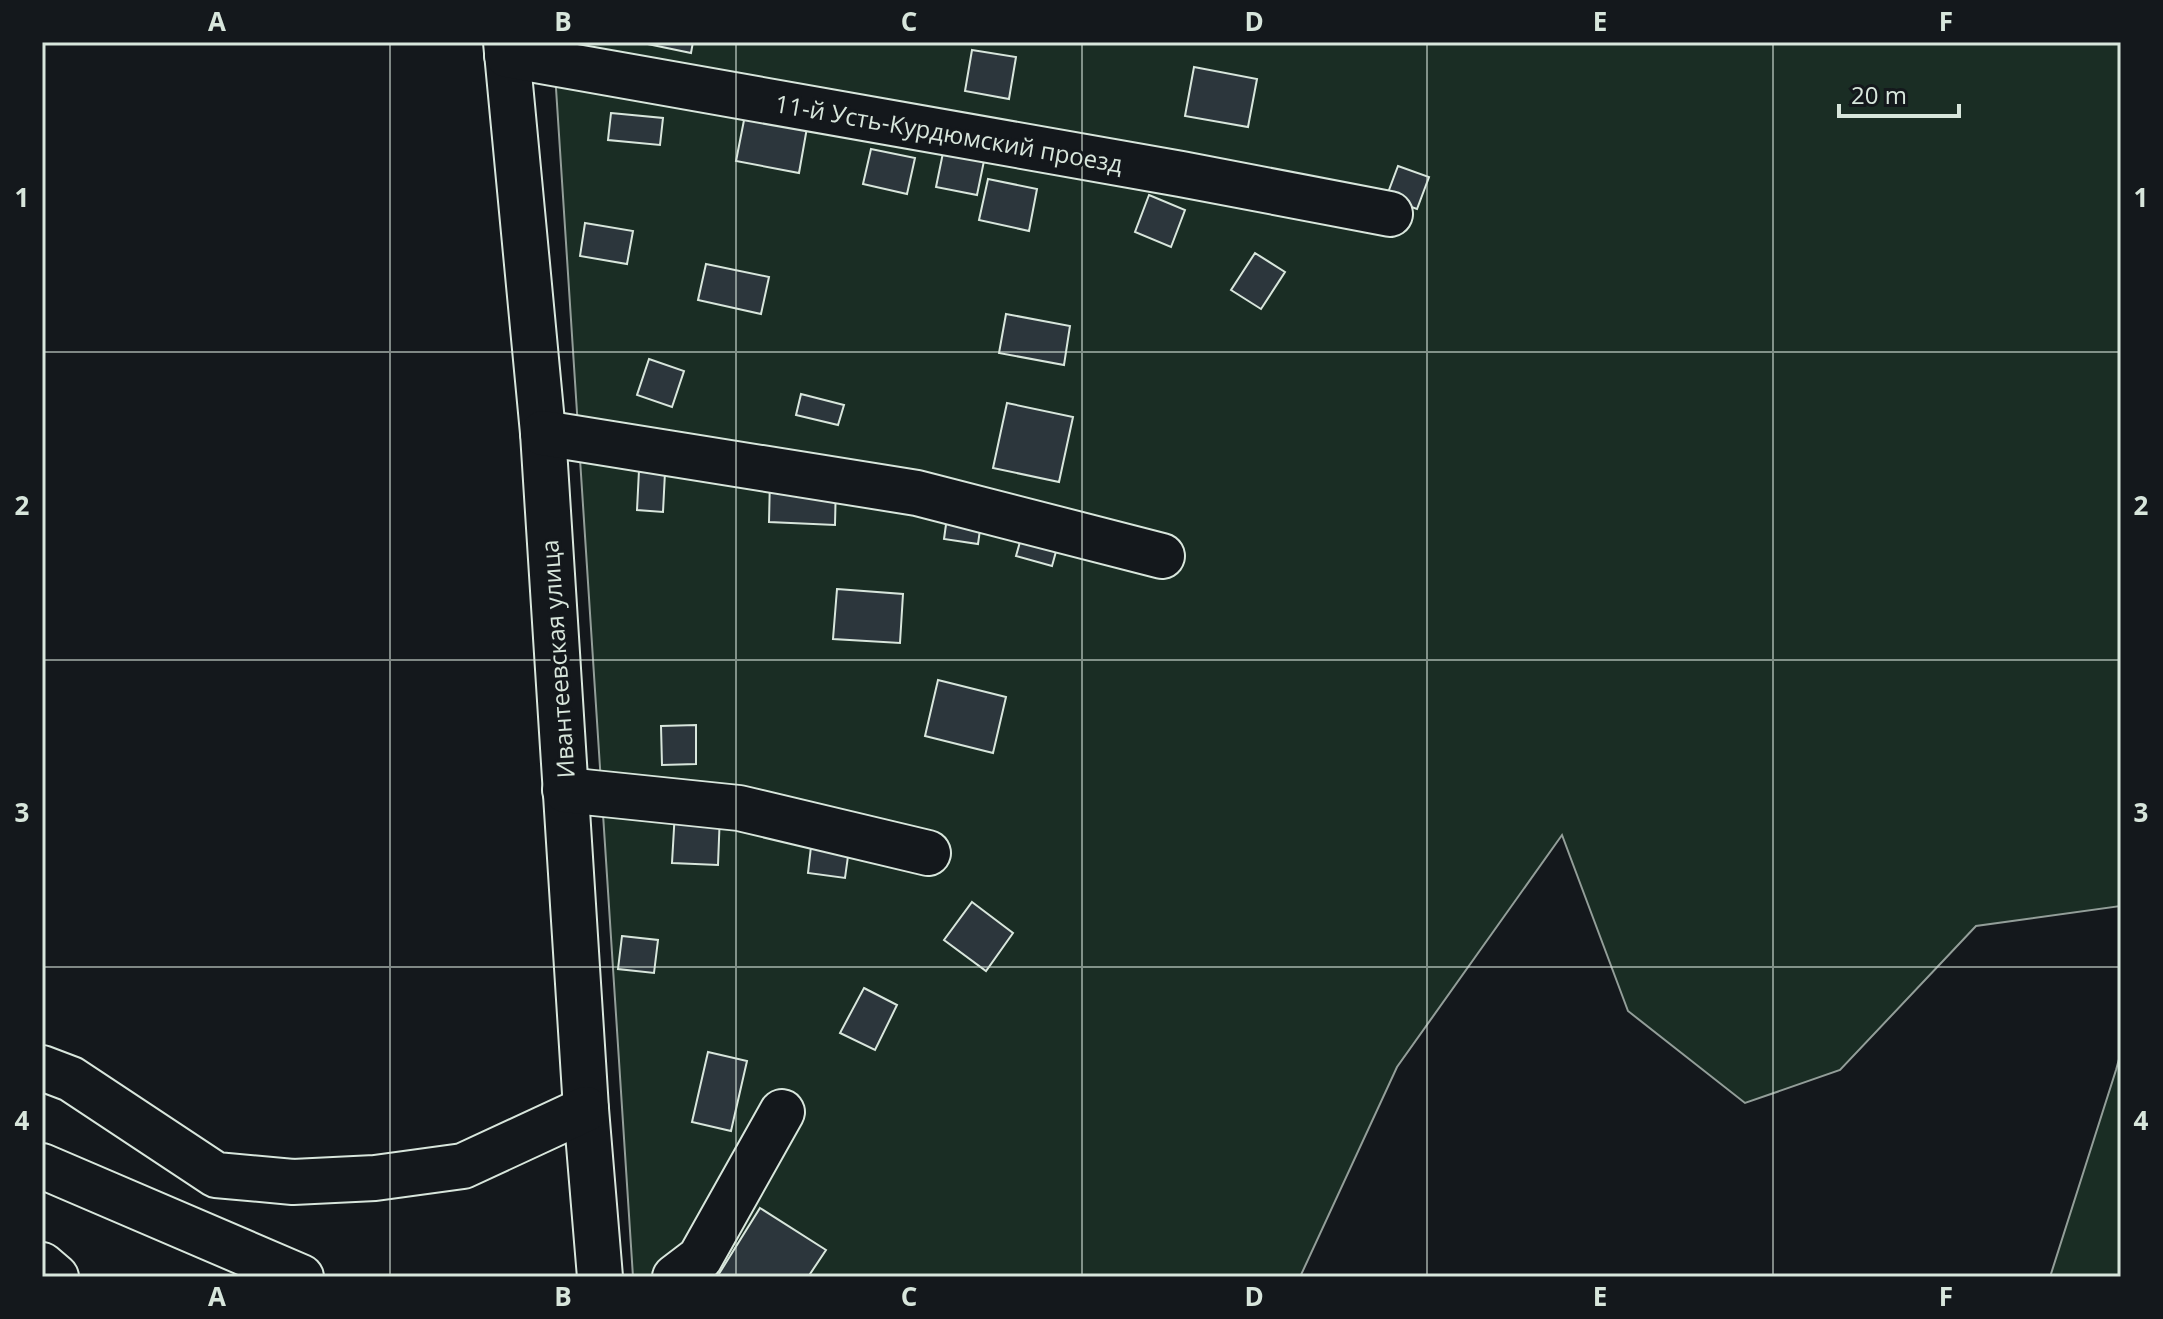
<svg xmlns="http://www.w3.org/2000/svg" width="2163" height="1319" viewBox="0 0 2163 1319" font-family="'Open Sans',sans-serif">
	<style>
		.green { fill: #1a2d24; stroke: #939e99; stroke-width: 2 }
		.building { fill: #2c363c; stroke: #d8e6dc; stroke-width: 2 }
		.lines { fill: none; stroke-linecap: round; stroke-linejoin: round }
		.minor-casing { stroke: #d8e6dc; stroke-width: 48 }
		.minor { stroke: #14181c; stroke-width: 44 }
		.grid { fill: none; stroke: #d8e6dc; stroke-width: 2; stroke-opacity: 0.55 }
		.labels { text-anchor: middle; dominant-baseline: central; stroke-width: 6; stroke-linejoin: round; paint-order: stroke }
		.street-label { font-size: 24px; fill: #d8e6dc; stroke: #14181c }
		.neatline { fill: none; stroke: #d8e6dc; stroke-width: 3 }
		.grid-label { font-size: 26px; text-anchor: middle; font-weight: bold; fill: #d8e6dc }
	</style>
	<rect width="100%" height="100%" fill="#14181c"/>
	<g class="green">
		<polygon points="553,42 2121,42 2121,906 1976,926 1840,1070 1745,1103 1628,1011 1562,835 1397,1067 1300,1277 633,1277"/>
		<polygon points="2121,1052 2121,1277 2050,1277 2116,1070"/>
	</g>
	<g class="building">
		<polygon points="638,42 693,42 691,53"/>
		<polygon points="972,50 1016,57 1009,99 965,91"/>
		<polygon points="1194,67 1257,79 1248,127 1185,116"/>
		<polygon points="746,110 808,122 799,173 736,161"/>
		<polygon points="611,113 663,118 660,145 608,140"/>
		<polygon points="944,148 985,156 977,195 936,187"/>
		<polygon points="871,149 915,158 907,194 863,184"/>
		<polygon points="1398,166 1429,177 1417,209 1386,198"/>
		<polygon points="988,179 1037,189 1029,231 979,220"/>
		<polygon points="1149,195 1185,210 1171,247 1135,232"/>
		<polygon points="585,223 633,231 627,264 580,256"/>
		<polygon points="1255,253 1285,272 1261,309 1231,290"/>
		<polygon points="706,264 769,277 761,314 698,300"/>
		<polygon points="1006,314 1070,326 1064,365 999,353"/>
		<polygon points="649,359 684,371 672,407 637,395"/>
		<polygon points="801,394 844,405 838,425 796,415"/>
		<polygon points="1007,403 1073,417 1059,482 993,468"/>
		<polygon points="639,470 665,472 663,512 637,510"/>
		<polygon points="770,478 836,481 835,525 769,522"/>
		<polygon points="948,510 982,516 978,544 944,539"/>
		<polygon points="1024,528 1060,537 1052,566 1016,556"/>
		<polygon points="837,589 903,594 900,643 833,639"/>
		<polygon points="938,680 1006,697 993,753 925,736"/>
		<polygon points="696,725 696,764 662,765 661,726"/>
		<polygon points="675,811 720,813 718,865 672,863"/>
		<polygon points="812,838 850,842 845,878 808,873"/>
		<polygon points="972,902 1013,933 986,971 944,940"/>
		<polygon points="622,936 658,940 654,973 618,969"/>
		<polygon points="864,988 897,1005 875,1050 840,1033"/>
		<polygon points="708,1052 747,1061 731,1131 692,1122"/>
		<polygon points="760,1208 826,1250 808,1277 717,1277"/>
	</g>
	<g class="lines">
		<g class="minor-casing">
			<g id="minor">
				<polyline points="506,42 543,433 586,1109 600,1277"/>
				<polyline points="507,55 1181,174 1390,214"/>
				<polyline points="543,433 917,493 1162,556"/>
				<polyline points="565,790 739,808 928,853"/>
				<polyline points="42,1068 71,1079 216,1175 293,1182 375,1178 463,1166 586,1109"/>
				<polyline points="42,1166 301,1277"/>
				<polyline points="42,1265 56,1277"/>
				<polyline points="675,1277 700,1258 782,1112"/>
			</g>
		</g>
		<use href="#minor" class="minor"/>
	</g>
	<path class="grid" d="M 390,42 L 390,1277M 736,42 L 736,1277M 1082,42 L 1082,1277M 1427,42 L 1427,1277M 1773,42 L 1773,1277M 42,352 L 2121,352M 42,660 L 2121,660M 42,967 L 2121,967"/>
	<g class="labels">
		<g class="street-label">
			<text transform="translate(949 133) rotate(10)">11-й Усть-Курдюмский проезд</text>
			<text transform="translate(557 659) rotate(-94)">Ивантеевская улица</text>
		</g>
	</g>
	<rect width="2163" height="1319" fill="none" stroke="#14181c" stroke-width="88"/>
	<path d="M1839 104v12h120v-12" fill="none" stroke="#d8e6dc" stroke-width="4"/>
	<text x="1851" y="104" font-size="24" fill="#d8e6dc" stroke="#14181c" stroke-width="6" paint-order="stroke">20 m</text>
	<rect x="44" y="44" width="2075" height="1231" class="neatline"/>
	<g class="grid-label">
		<text x="217" y="31">A</text>
		<text x="563" y="31">B</text>
		<text x="909" y="31">C</text>
		<text x="1254" y="31">D</text>
		<text x="1600" y="31">E</text>
		<text x="1946" y="31">F</text>
		<text x="22" y="207">1</text>
		<text x="2141" y="207">1</text>
		<text x="22" y="515">2</text>
		<text x="2141" y="515">2</text>
		<text x="22" y="822">3</text>
		<text x="2141" y="822">3</text>
		<text x="22" y="1130">4</text>
		<text x="2141" y="1130">4</text>
		<text x="217" y="1306">A</text>
		<text x="563" y="1306">B</text>
		<text x="909" y="1306">C</text>
		<text x="1254" y="1306">D</text>
		<text x="1600" y="1306">E</text>
		<text x="1946" y="1306">F</text>
	</g>
</svg>
